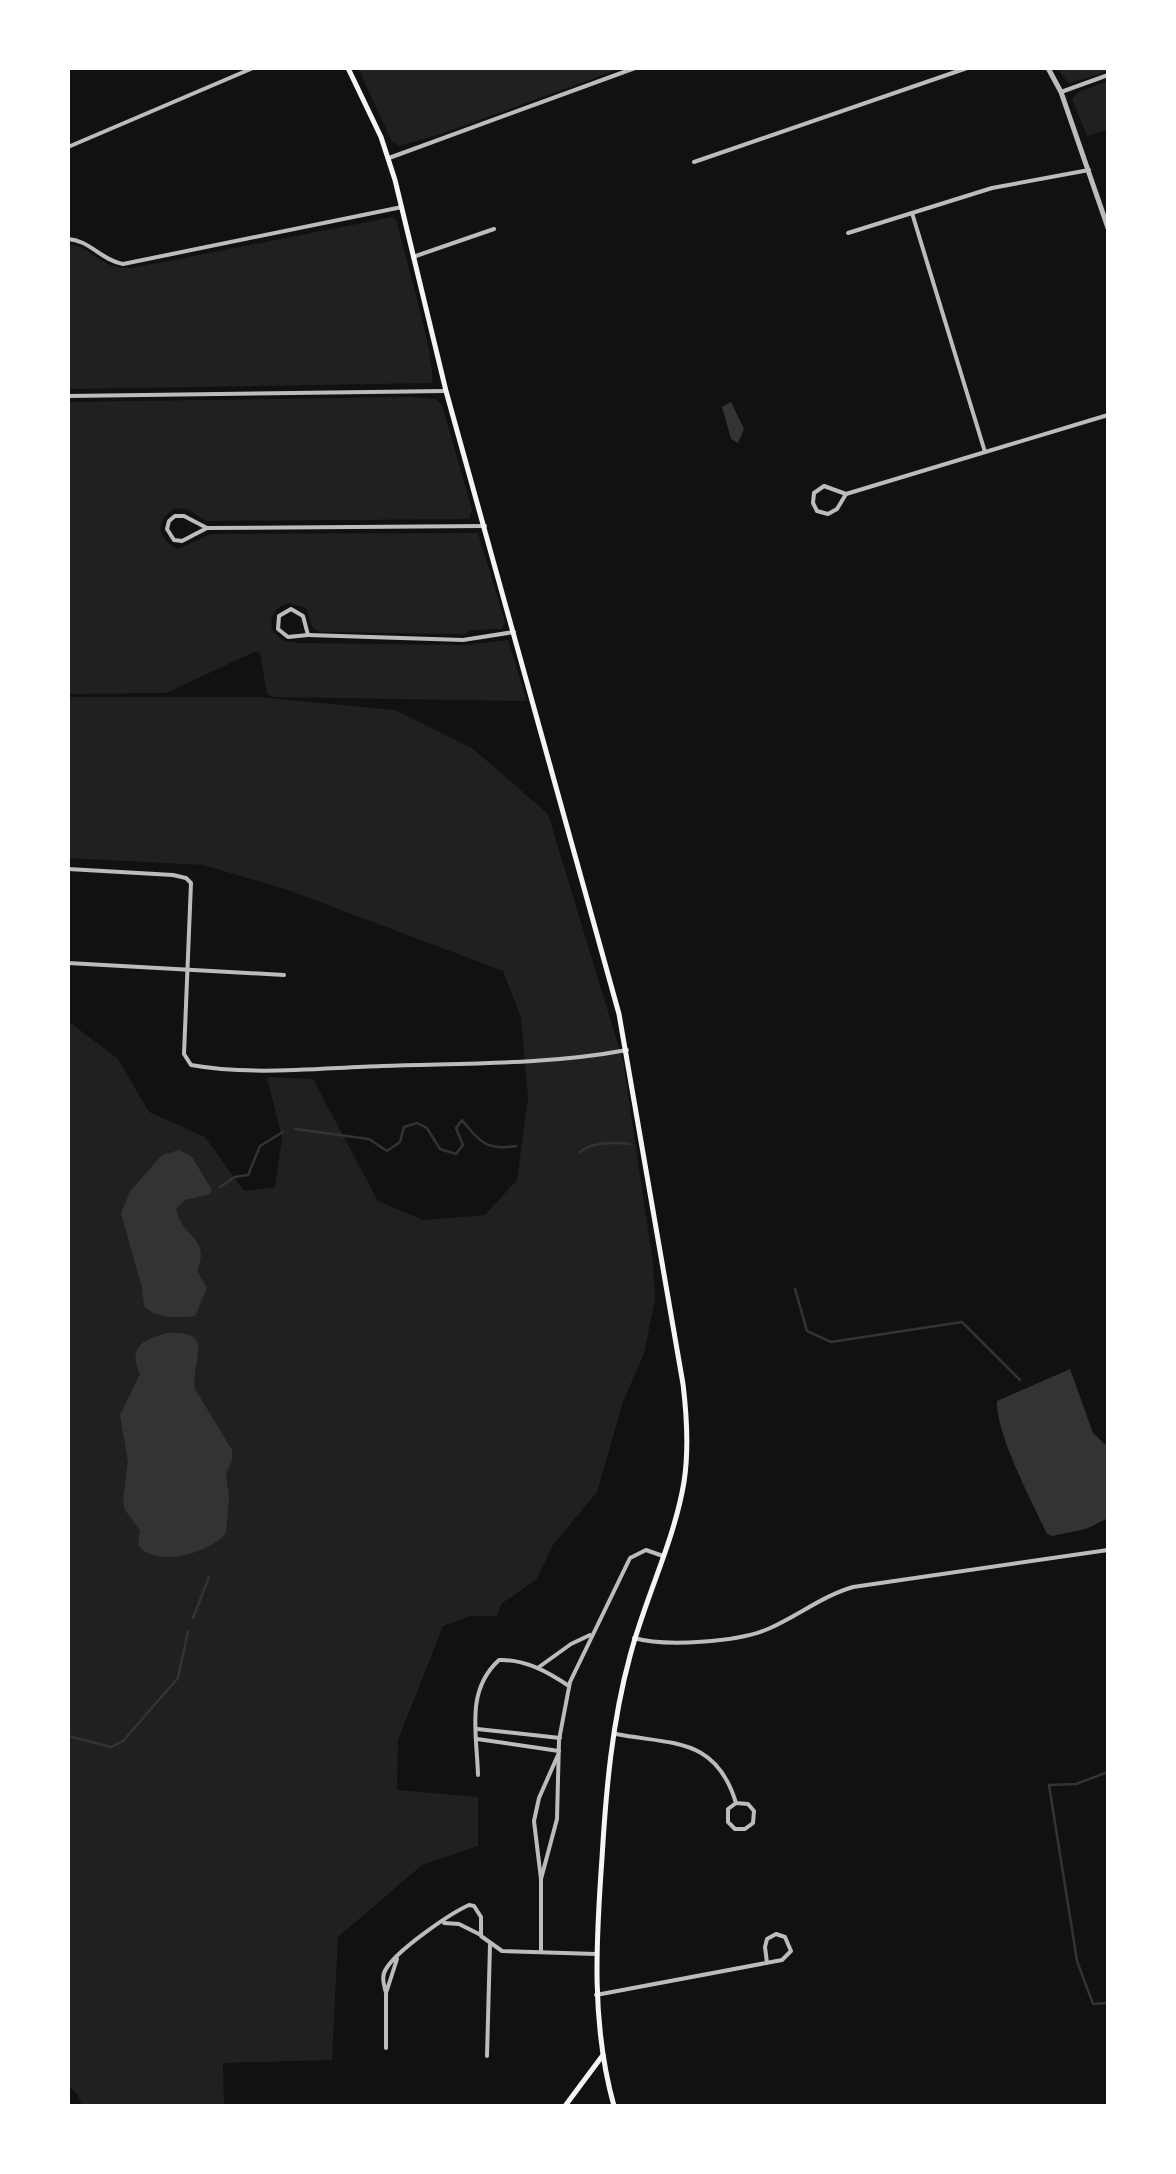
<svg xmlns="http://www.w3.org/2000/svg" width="1176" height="2174" viewBox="0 0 1176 2174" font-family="Lato,sans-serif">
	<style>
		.green { fill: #202020 }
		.water { fill: #333 }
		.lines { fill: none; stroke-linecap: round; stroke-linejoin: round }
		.stream { stroke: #333; stroke-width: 2.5 }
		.minor { stroke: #bcbcbc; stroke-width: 4 }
		.tertiary { stroke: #bcbcbc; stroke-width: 5 }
		.secondary { stroke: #f5f5f5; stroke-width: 5 }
	</style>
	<rect width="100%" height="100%" fill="#111"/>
	<g class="green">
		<polygon points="358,68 622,68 441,134 399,146 392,142"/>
		<polygon points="1057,68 1108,68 1108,71 1069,84"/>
		<polygon points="1108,81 1108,130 1087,136 1072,99 1078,92"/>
		<path d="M 393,217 L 396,220 C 403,249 437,363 432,383 L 68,389 L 68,245 C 92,244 97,270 132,268 Z"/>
		<path d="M 411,397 L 435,399 L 442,405 L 472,510 L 469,519 L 206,521 L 189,510 L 177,508 C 155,517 155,539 178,549 L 211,534 L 478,533 L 505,622 L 502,629 L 470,630 L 465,634 L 320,632 L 313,628 L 306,608 L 289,603 C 276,606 269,616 272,630 L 283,641 L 298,643 L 467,645 L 508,640 L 527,701 L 273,697 L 267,694 L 260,653 L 254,652 L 166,693 L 68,694 L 68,402 Z"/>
		<polygon points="68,697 257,697 395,710 472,748 548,814 623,1061 653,1263 655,1299 644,1353 623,1402 597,1492 553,1545 536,1580 501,1604 497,1616 470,1616 443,1626 398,1740 397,1790 478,1797 478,1846 422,1865 338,1937 332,2060 223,2063 224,2106 82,2106 78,2095 68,2086 68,1021 118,1059 149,1112 205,1137 244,1191 275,1187 282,1137 267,1077 313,1079 378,1201 423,1220 485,1215 517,1180 528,1098 521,1017 503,971 288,890 203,865 68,858"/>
	</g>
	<g class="water">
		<polygon points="731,402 744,429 738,443 731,439 722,407"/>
		<path d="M 179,1150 L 192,1157 L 212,1190 L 210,1194 L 185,1200 L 176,1209 C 183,1240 211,1236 197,1271 L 207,1288 L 195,1316 C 177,1318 157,1319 144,1306 L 142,1288 L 121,1213 L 130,1191 L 162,1155 Z"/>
		<path d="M 167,1333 C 218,1330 190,1361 195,1389 L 232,1450 L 232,1461 L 226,1473 L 229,1498 L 226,1533 C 210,1553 156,1569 138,1545 L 140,1531 L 125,1510 L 123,1500 L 128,1462 L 120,1415 L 140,1374 C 128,1348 141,1340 167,1333 Z"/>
		<path d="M 1070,1369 L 1093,1433 L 1108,1447 L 1108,1518 L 1086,1529 L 1052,1536 L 1047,1534 C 1033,1504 995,1432 997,1401 Z"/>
	</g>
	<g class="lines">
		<g class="stream">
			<path d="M 295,1129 L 369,1139 L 387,1151 L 400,1142 L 404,1127 L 417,1123 L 427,1128 L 440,1149 L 456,1154 L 463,1145 L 456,1128 L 462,1120 C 479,1142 488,1151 516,1146"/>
			<path d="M 580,1152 C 591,1142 615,1142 630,1144"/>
			<polyline points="220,1187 235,1177 248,1175 260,1146 283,1132"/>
			<polyline points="795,1289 807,1331 831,1342 962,1322 1020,1380"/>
			<polyline points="193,1618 209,1577"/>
			<polyline points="68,1736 111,1747 123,1741 178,1678 188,1631"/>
			<polyline points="1108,1772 1076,1784 1049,1785 1077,1961 1093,2004 1108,2003"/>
		</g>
		<g class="minor">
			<polyline points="1061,92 1108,75"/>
			<polyline points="68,147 253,68"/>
			<polyline points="389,158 635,68"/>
			<polyline points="694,162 967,68"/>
			<polyline points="912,213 985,452"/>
			<polyline points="848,233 992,188 1089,170"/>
			<path d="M 68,239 C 89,240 101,260 123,264 L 402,207"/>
			<polyline points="413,257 494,229"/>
			<polyline points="68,396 446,391"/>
			<polygon points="824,486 846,494 837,509 828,514 817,511 813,503 814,493"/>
			<polyline points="846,494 1108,415"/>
			<polygon points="175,516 184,516 207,528 182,541 174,540 167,529 169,521"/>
			<polyline points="207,528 485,526"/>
			<polygon points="291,609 303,616 308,635 288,637 278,629 279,616"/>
			<polyline points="308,635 463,640 514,632"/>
			<path d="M 68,869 L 173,875 L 186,878 L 191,883 L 184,1054 L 191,1065 C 252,1076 320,1068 382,1066 C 463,1063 547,1065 627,1050"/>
			<polyline points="68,963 284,975"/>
			<path d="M 634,1638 C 665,1647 738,1642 768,1629 C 798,1616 822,1596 853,1587 L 1108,1550"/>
			<polyline points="539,1667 571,1644 590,1635"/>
			<polyline points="477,1729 560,1738"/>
			<path d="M 616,1734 C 674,1745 716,1737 736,1803 L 728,1809 L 728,1822 L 735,1829 L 745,1829 L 753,1823 L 754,1811 L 748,1804 L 736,1803"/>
			<polyline points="477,1739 559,1751"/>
			<path d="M 478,1775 C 477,1734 465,1691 499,1660 C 525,1659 548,1672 569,1686"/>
			<polyline points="541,1879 557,1819 559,1740 570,1682 630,1558 646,1550 663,1556"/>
			<polyline points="444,1923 459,1924 481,1935"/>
			<polyline points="541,1951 541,1879 534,1821 539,1798 558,1755"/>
			<path d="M 397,1959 L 386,1993 C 384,1985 381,1976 386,1969 C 396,1951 449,1914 469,1905 L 474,1906 L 481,1917 L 481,1936 L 502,1951 L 596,1954"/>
			<polyline points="386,1993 386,2048"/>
			<polyline points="596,1995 782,1960 791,1951 785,1937 776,1934 767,1939 765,1947 767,1963"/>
			<polyline points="487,2056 490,1945"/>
		</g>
		<polyline class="tertiary" points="1048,68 1061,92 1108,228"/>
		<g class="secondary">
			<path d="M 348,68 L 381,137 L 395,180 L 446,391 L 619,1014 L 683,1384 C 687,1417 689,1450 684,1482 C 674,1542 645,1598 630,1656 C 612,1722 606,1790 602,1858 C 596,1942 591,2024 614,2106"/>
			<polyline points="565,2106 603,2055"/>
		</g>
	</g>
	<rect width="1176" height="2174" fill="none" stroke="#ffffff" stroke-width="140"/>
</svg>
